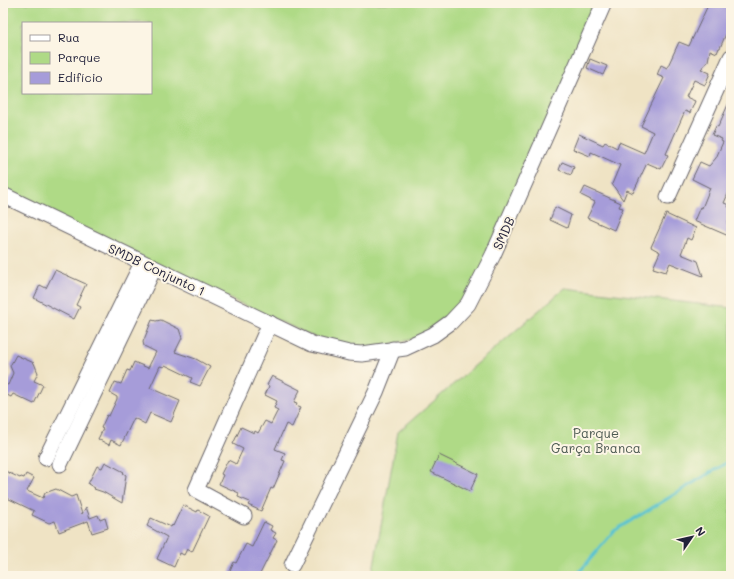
<svg xmlns="http://www.w3.org/2000/svg" width="734" height="579" viewBox="0 0 734 579" font-family="Mali,sans-serif">
	<style>
		.green { fill: #afda86; stroke: #687e60; fill-rule: evenodd }
		.lines { fill: none; stroke-linecap: round; stroke-linejoin: round }
		.stream { stroke: #58c3d2; stroke-width: 3 }
		.building { fill: #a69cd9 }
		.minor-casing { stroke: #6a666b; stroke-width: 17 }
		.minor { stroke: #fff; stroke-width: 15 }
		.labels { text-anchor: middle; dominant-baseline: central; stroke-width: 4; stroke-linejoin: round; paint-order: stroke }
		.street-label { font-size: 13px; fill: #22223b; stroke: #fcf5e5 }
		.park-label { font-size: 13px; fill: #4c5952; stroke: #fcf5e5 }
	</style>
	<rect width="100%" height="100%" fill="#fcf5e5"/>
	<filter id="ink" filterUnits="userSpaceOnUse"><feTurbulence type="fractalNoise" baseFrequency=".025" numOctaves="2"/><feDisplacementMap in="SourceGraphic" scale="8" xChannelSelector="R" yChannelSelector="G"/><feConvolveMatrix kernelMatrix="1 2 1 2 8 2 1 2 1" color-interpolation-filters="sRGB"/></filter>
	<filter id="wash" filterUnits="userSpaceOnUse"><feTurbulence type="fractalNoise" baseFrequency=".012" numOctaves="4" result="noise"/><feDisplacementMap in="SourceGraphic" scale="16" xChannelSelector="R" yChannelSelector="G"/><feGaussianBlur stdDeviation="0.9" result="paint"/><feColorMatrix in="noise" values="0 0 0 0 0 0 0 0 0 0 0 0 0 0 0 0 0 1.4 0 .05"/><feComposite in="paint" operator="in"/></filter>
	<g filter="url(#wash)">
		<rect width="100%" height="100%" fill="#efe3c4"/>
		<g class="green">
			<path d="M 3,3 L 583,3 L 601,11 L 468,304 L 433,335 L 349,353 L 3,195 ZM 23,23 L 151,23 L 151,93 L 23,93 Z"/>
			<polygon points="565,288 731,308 731,576 372,576 398,432"/>
		</g>
		<g class="lines">
			<polyline class="stream" points="576,576 614,531 731,460"/>
		</g>
		<g id="blocks">
			<g class="building">
				<polygon points="709,3 731,3 731,22 720,48 719,48 717,53 710,50 708,61 701,69 710,73 705,85 694,80 686,97 695,101 690,113 685,111 666,154 668,155 661,169 647,163 633,193 627,190 623,200 612,184 620,165 591,152 590,156 573,149 579,134 603,145 605,142 617,148 619,142 644,153 653,132 641,126 664,78 657,75 661,65 667,68 679,42 689,46"/>
				<polygon points="590,59 607,66 603,75 587,68"/>
				<polygon points="731,98 731,187 724,203 729,205 728,207 731,208 731,214 727,224 731,226 731,237 694,221 700,207 702,208 710,188 692,179 700,162 709,166 716,158 723,142 721,141 722,139 712,135 716,126 718,127"/>
				<polygon points="562,162 574,167 571,175 559,170"/>
				<polygon points="585,187 621,203 619,207 623,208 614,230 587,218 595,202 581,195"/>
				<polygon points="555,207 571,215 567,228 550,220"/>
				<polygon points="666,214 696,228 691,240 687,238 681,254 698,261 703,276 670,263 666,272 653,268 660,252 651,247"/>
				<polygon points="55,270 86,284 76,305 80,307 74,319 34,298 40,285 46,288"/>
				<polygon points="152,320 156,321 161,320 179,329 182,338 175,352 196,359 210,367 200,386 190,382 192,378 165,365 164,367 160,366 150,388 180,401 171,422 150,413 145,424 134,418 121,445 111,440 109,445 98,439 103,429 101,428 107,415 109,416 117,399 117,397 110,393 115,382 121,384 127,370 130,371 134,362 148,368 156,352 144,346 143,342"/>
				<polygon points="16,355 34,363 38,373 34,381 43,385 34,404 13,394 11,397 3,393 3,383 8,385 13,373 10,366"/>
				<polygon points="272,376 300,390 294,402 297,403 296,405 301,407 292,427 286,424 275,449 285,453 282,460 285,461 273,489 271,488 261,511 248,505 250,502 238,497 239,493 219,484 223,475 221,474 228,460 236,464 243,449 233,444 241,427 254,433 255,431 258,433 265,421 271,424 278,410 274,408 277,401 265,395 269,386 267,385"/>
				<polygon points="439,455 478,474 470,491 431,472"/>
				<polygon points="105,462 124,472 123,473 126,475 122,503 103,492 94,489 95,488 88,484 97,466 102,468"/>
				<polygon points="3,470 20,478 21,477 24,478 26,474 34,478 27,491 43,498 45,493 56,489 71,497 76,495 82,514 86,507 90,518 98,515 100,520 105,518 108,528 92,533 88,521 59,532 55,521 49,523 32,515 34,511 3,496"/>
				<polygon points="183,505 197,512 198,510 209,516 192,552 187,549 184,555 180,553 174,567 157,559 167,537 147,526 151,518 171,527 172,525 173,526"/>
				<polygon points="264,522 272,526 270,530 276,533 273,538 277,540 259,576 228,576 234,562 236,563 246,544 252,547"/>
			</g>
		</g>
	</g>
	<g filter="url(#ink)">
		<use href="#blocks" fill-opacity="0" stroke="#6a666b" stroke-width="1"/>
		<g class="lines">
			<g class="minor-casing">
				<g id="minor">
					<polyline points="3,195 312,344 349,353 362,354 405,348 433,335 451,322 468,304 493,255 604,3"/>
					<polyline points="668,197 731,57"/>
					<polyline points="46,458 142,263"/>
					<polyline points="60,464 154,268"/>
					<polyline points="244,516 196,490 270,323"/>
					<polyline points="292,565 376,392 393,349"/>
				</g>
			</g>
			<use href="#minor" class="minor"/>
		</g>
	</g>
	<g class="labels">
		<g class="street-label">
			<text transform="translate(503 233) rotate(-66)">SMDB</text>
			<text transform="translate(157 269) rotate(25)">SMDB Conjunto 1</text>
		</g>
		<g class="park-label">
			<text x="596" y="432">Parque<tspan x="596" dy="15">Garça Branca</tspan></text>
		</g>
	</g>
	<rect width="734" height="579" fill="none" stroke="#fcf5e5" stroke-width="16"/>
	<rect x="22" y="22" width="130" height="72" fill="#fcf5e5" stroke="#a5a1a1"/>
	<rect x="30" y="35" width="20" height="6" fill="#ffffff" stroke="#a5a1a1"/>
	<text x="58" y="42" font-size="12" fill="#22223b">Rua</text>
	<rect x="30" y="52" width="20" height="12" fill="#afda86" stroke="#a5a1a1"/>
	<text x="58" y="62" font-size="12" fill="#22223b">Parque</text>
	<rect x="30" y="72" width="20" height="12" fill="#a69cd9" stroke="#a5a1a1"/>
	<text x="58" y="82" font-size="12" fill="#22223b">Edifício</text>
	<g transform="translate(692 537) rotate(56)" stroke="#fcf5e5" stroke-width="3" paint-order="stroke">
	<path d="M0-3L7 15L0 10L-7 15Z" fill="#22223b"/>
	<text y="-6" font-size="11" font-weight="bold" text-anchor="middle" fill="#22223b">N</text>
	</g>
</svg>
